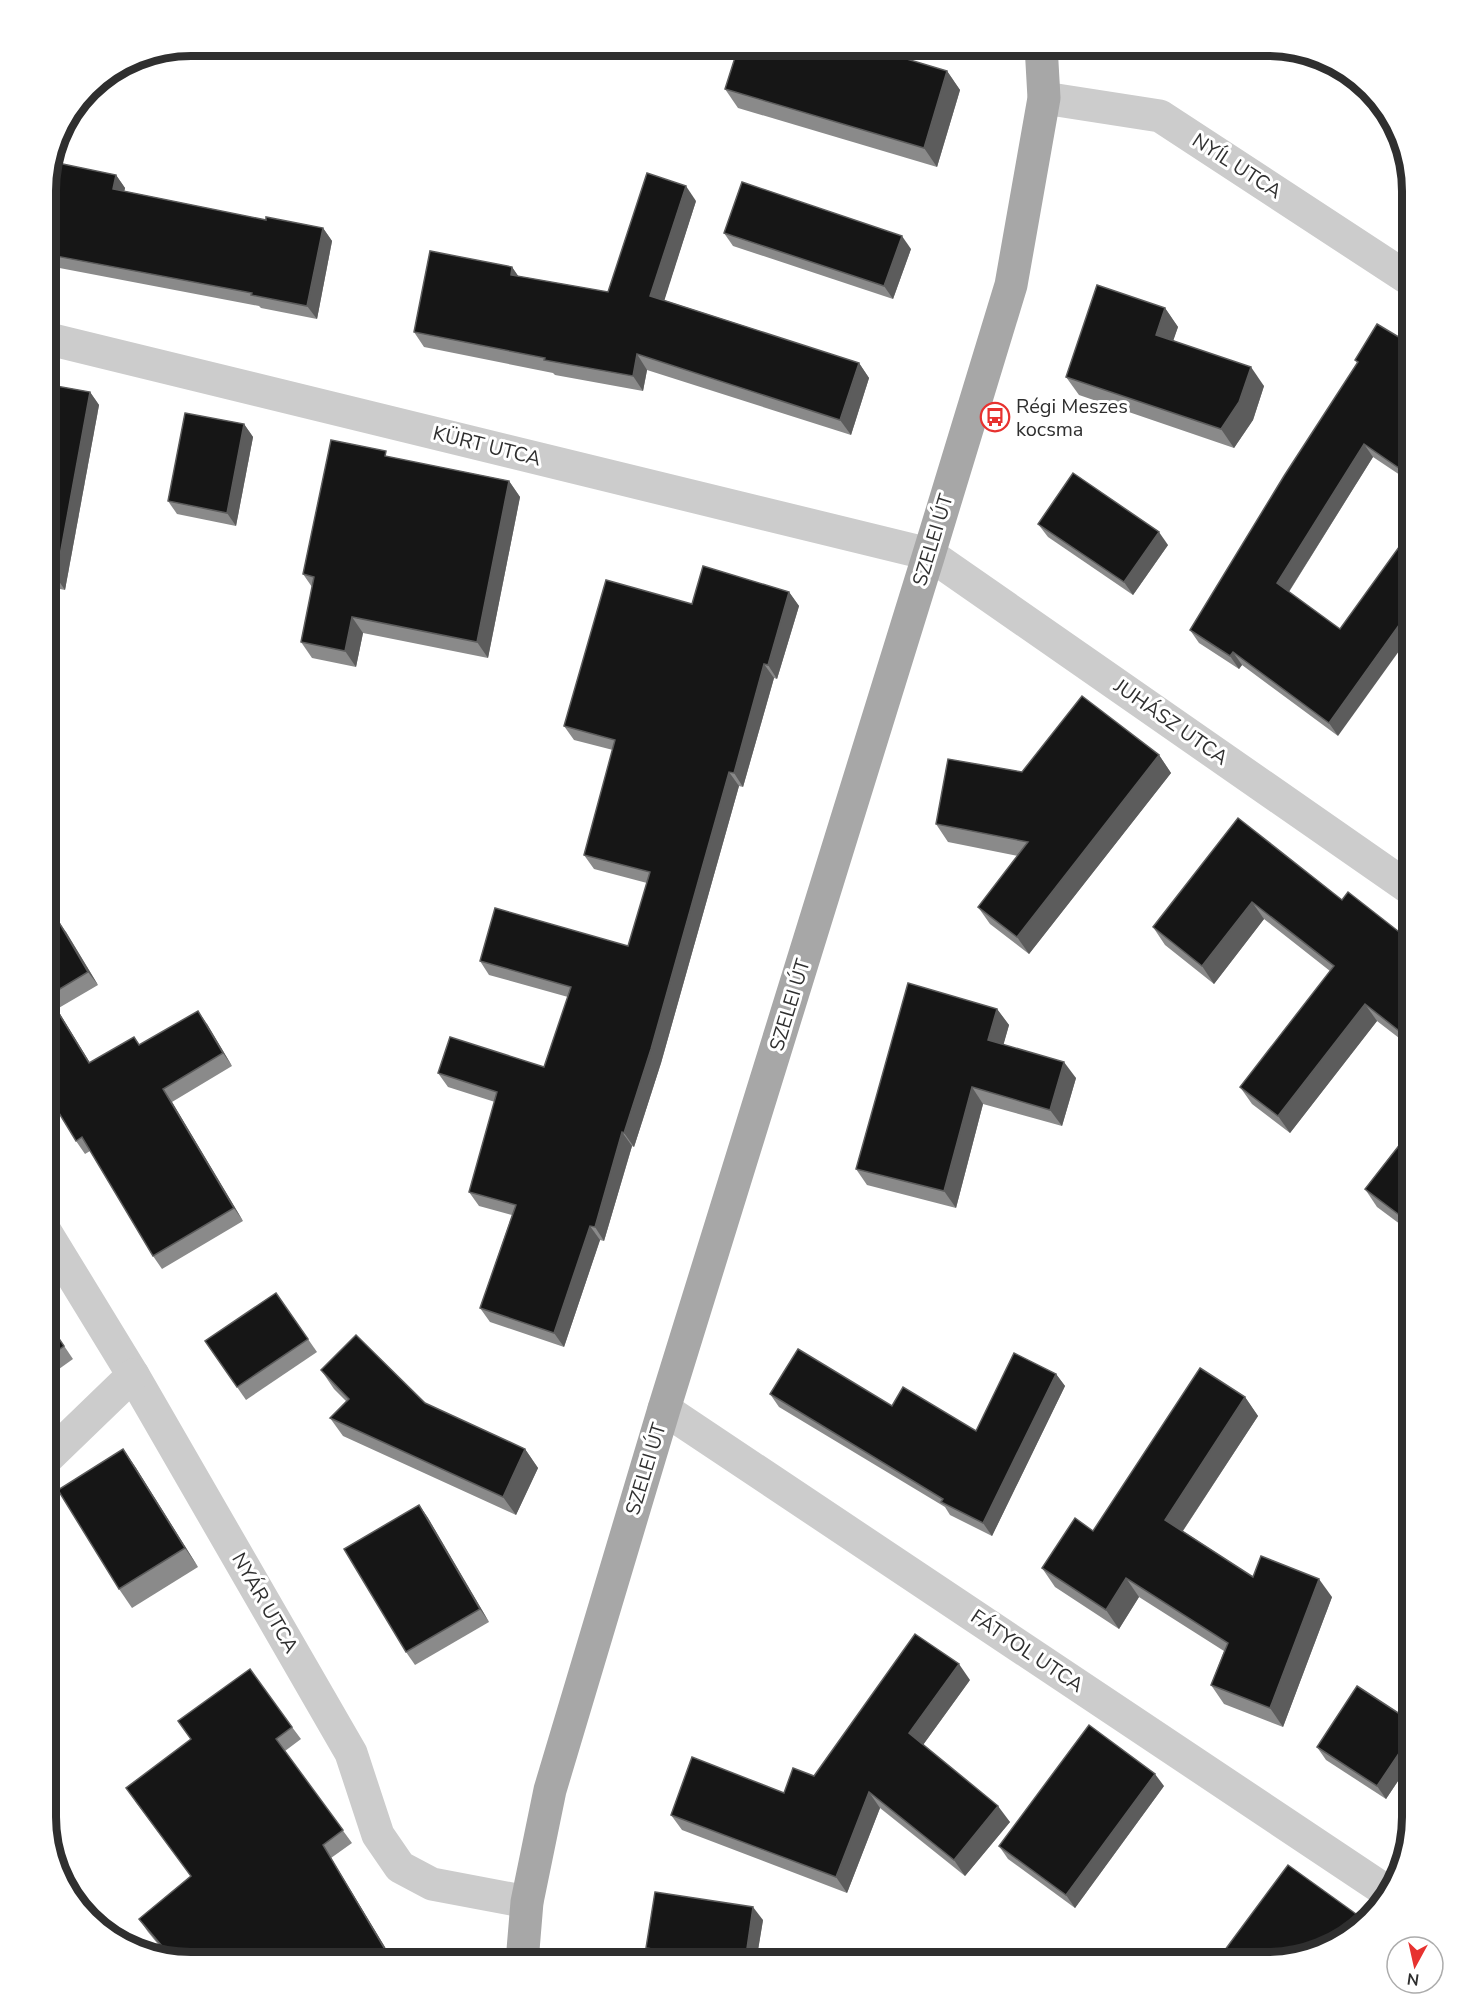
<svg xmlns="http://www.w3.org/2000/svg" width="1457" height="2007" viewBox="0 0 1457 2007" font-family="'Nunito Sans',sans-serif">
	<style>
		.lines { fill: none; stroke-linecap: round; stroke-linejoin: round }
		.minor { stroke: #ccc; stroke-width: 33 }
		.major { stroke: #a7a7a7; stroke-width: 33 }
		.wall { fill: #8a8a8a }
		.shaded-wall { fill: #5c5c5c }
		.building { fill: #161616; stroke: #5c5c5c; stroke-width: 1.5 }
		.labels { text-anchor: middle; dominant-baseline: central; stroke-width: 6; stroke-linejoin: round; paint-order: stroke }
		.street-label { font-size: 20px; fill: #2f2f2f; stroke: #fff }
		.poi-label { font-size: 20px; fill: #2f2f2f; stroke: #fff; text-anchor: start }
		.rim { fill: none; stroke: #2f2f2f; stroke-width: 8 }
	</style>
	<rect width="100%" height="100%" fill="#fff"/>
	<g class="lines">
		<g class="minor">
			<polyline points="1044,98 1160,116 1412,281"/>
			<polyline points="45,338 929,554 1412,890"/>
			<polyline points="45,1231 133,1375 351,1753 378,1835 400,1867 432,1884 527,1902"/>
			<polyline points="664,1409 1389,1893"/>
			<polyline points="45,1460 133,1375"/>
		</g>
		<polyline class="major" points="522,1962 527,1902 550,1790 664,1409 929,554 1011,285 1044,98 1041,45"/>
	</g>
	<g class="wall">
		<polygon points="947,71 960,90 937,167 738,108 725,89"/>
		<polygon points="116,175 125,188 124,191 266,220 323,228 332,241 317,319 261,308 259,306 49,266 45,260 45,227"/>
		<polygon points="696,201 664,300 859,363 869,378 851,435 647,370 643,391 555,375 553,373 424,347 414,332 512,267 518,276 608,292"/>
		<polygon points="724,233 911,249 893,299 733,246"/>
		<polygon points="1165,308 1178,327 1173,340 1264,386 1253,420 1234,448 1079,395 1066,377"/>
		<polygon points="1412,345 1412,483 1373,457 1289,592 1338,736 1242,665 1239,669 1199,643 1190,630 1357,363 1355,360"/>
		<polygon points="45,384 90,392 99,405 65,590 45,586"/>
		<polygon points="244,424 253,437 236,526 177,514 168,501"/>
		<polygon points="390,457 509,481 520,497 488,658 363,633 356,667 312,658 301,642 312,587 303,574"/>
		<polygon points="1038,524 1168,545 1133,595 1048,537"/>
		<polygon points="789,592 799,606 777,679 774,678 743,787 739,786 661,1063 634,1147 632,1146 604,1241 600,1240 564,1347 490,1322 480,1308 512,1215 479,1206 469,1192 495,1102 448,1087 438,1073 544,1067 568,997 489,975 480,961 628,946 647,883 594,869 584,855 613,750 574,740 564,726 692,604"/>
		<polygon points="1159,755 1171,773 1029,954 990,924 978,907 1018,856 948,842 936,824 1022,772"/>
		<polygon points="1238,818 1342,900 1412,942 1412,1048 1377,1021 1290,1133 1252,1104 1240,1087 1330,971 1264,919 1214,984 1165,945 1153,927"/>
		<polygon points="45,824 51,834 45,838"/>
		<polygon points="51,923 66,932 98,985 57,1009 90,1063 134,1037 140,1045 207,1024 232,1066 172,1102 243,1221 162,1269 153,1256 90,1151 85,1154 76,1141 45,1090"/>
		<polygon points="997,1009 1009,1025 1003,1045 1076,1078 1062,1126 983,1104 956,1208 867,1185 856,1169"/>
		<polygon points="1412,1129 1412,1233 1377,1207 1365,1189"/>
		<polygon points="276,1293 317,1352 246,1400 205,1341"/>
		<polygon points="45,1318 73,1359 45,1379"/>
		<polygon points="321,1370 525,1449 538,1468 516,1515 343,1436 330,1418 346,1401 334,1389"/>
		<polygon points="1056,1374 1065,1386 992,1536 950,1515 945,1507 779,1407 770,1394 892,1406 976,1431"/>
		<polygon points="1245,1397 1258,1416 1183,1531 1253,1577 1332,1597 1283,1727 1224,1704 1211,1685 1224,1651 1139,1597 1119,1629 1055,1587 1042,1568 1093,1531"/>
		<polygon points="123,1449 136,1468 198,1567 132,1608 119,1589"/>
		<polygon points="419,1505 428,1518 489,1622 415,1665 406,1652"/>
		<polygon points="970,1680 923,1745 1010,1822 965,1876 880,1808 847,1893 682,1830 671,1815 784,1793 814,1776"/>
		<polygon points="1412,1722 1412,1760 1386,1799 1326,1760 1317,1747"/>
		<polygon points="292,1727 301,1739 285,1751 352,1843 331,1858 394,1962 181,1962 170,1959 148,1932 139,1919 191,1876 135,1801"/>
		<polygon points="1164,1786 1075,1908 1008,1859 999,1846"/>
		<polygon points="763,1920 756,1962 664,1962 655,1961 646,1948"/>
	</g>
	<g class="shaded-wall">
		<polygon points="947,71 960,90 937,167 924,148"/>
		<polygon points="116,175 125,188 122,202 113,189"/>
		<polygon points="686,186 696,201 661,311 650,296"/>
		<polygon points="323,228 332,241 317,319 307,306"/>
		<polygon points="902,236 911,249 893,299 884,286"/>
		<polygon points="512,267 523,283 511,275"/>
		<polygon points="1165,308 1178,327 1169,353 1156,335"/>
		<polygon points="637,354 647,370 643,391 633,376"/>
		<polygon points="859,363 869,378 851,435 840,420"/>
		<polygon points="1251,367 1264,386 1253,420 1234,448 1221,429"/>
		<polygon points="90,392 99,405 65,590 56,577"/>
		<polygon points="244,424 253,437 236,526 227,513"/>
		<polygon points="1364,444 1373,457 1286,596 1277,583"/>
		<polygon points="509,481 520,497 488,658 477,642"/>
		<polygon points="1159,532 1168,545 1133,595 1124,582"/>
		<polygon points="789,592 799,606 777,679 768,665"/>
		<polygon points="1412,607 1412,633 1338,736 1329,723"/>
		<polygon points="352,617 363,633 356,667 345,651"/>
		<polygon points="1233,652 1242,665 1239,669 1230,656"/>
		<polygon points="764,664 774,678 743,787 734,773"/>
		<polygon points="1159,755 1171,773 1029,954 1017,937"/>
		<polygon points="729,772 739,786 661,1063 634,1147 624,1133"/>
		<polygon points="1252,902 1264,919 1214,984 1202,966"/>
		<polygon points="57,919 66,932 98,985 88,972"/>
		<polygon points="1412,944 1412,973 1402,958"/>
		<polygon points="48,996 57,1009 98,1076 89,1063"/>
		<polygon points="1365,1004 1377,1021 1290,1133 1278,1116"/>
		<polygon points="997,1009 1009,1025 1000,1057 988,1040"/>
		<polygon points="198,1011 207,1024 232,1066 223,1053"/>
		<polygon points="1064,1062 1076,1078 1062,1126 1050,1110"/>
		<polygon points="972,1087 983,1104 956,1208 944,1191"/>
		<polygon points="163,1089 172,1102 243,1221 234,1208"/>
		<polygon points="622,1132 632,1146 604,1241 595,1227"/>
		<polygon points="590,1226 600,1240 564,1347 554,1333"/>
		<polygon points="1056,1374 1065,1386 992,1536 983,1523"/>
		<polygon points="1245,1397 1258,1416 1178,1538 1165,1520"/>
		<polygon points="123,1449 136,1468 198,1567 185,1548"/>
		<polygon points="525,1449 538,1468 516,1515 503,1497"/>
		<polygon points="419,1505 428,1518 489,1622 480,1609"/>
		<polygon points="1126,1578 1139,1597 1119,1629 1106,1610"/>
		<polygon points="1319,1579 1332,1597 1283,1727 1270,1708"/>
		<polygon points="959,1664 970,1680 920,1749 909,1733"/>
		<polygon points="1412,1734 1412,1760 1386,1799 1377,1786"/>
		<polygon points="1155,1774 1164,1786 1075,1908 1066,1895"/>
		<polygon points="869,1792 880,1808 847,1893 836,1877"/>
		<polygon points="998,1806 1010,1822 965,1876 954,1860"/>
		<polygon points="323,1845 331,1858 394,1962 386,1951"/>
		<polygon points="753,1907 763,1920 756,1962 745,1962"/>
		<polygon points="1299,1946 1303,1952 1293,1955"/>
	</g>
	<g class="building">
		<polygon points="739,45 860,45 947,71 924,148 725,89"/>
		<polygon points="58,163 116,175 113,189 266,220 266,217 323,228 307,306 251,295 252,293 45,254 45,227"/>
		<polygon points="647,173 686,186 650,296 859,363 840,420 637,354 633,376 544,360 545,358 414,332 430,251 512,267 511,275 608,292"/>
		<polygon points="742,182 902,236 884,286 724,233"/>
		<polygon points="1097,285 1165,308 1156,335 1251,367 1239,402 1221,429 1066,377"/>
		<polygon points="1377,324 1412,345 1412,366 1409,371 1412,373 1412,477 1364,444 1277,583 1340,629 1412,529 1412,607 1329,723 1233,652 1230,656 1190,630 1284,476 1358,362 1355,360"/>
		<polygon points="45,384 90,392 56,577 45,575"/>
		<polygon points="185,413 244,424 227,513 168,501"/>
		<polygon points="331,440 386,451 385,456 509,481 477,642 352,617 345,651 301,642 314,577 303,574"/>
		<polygon points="1073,473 1159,532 1124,582 1038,524"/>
		<polygon points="703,566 789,592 768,665 764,664 734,773 729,772 651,1049 624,1133 622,1132 595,1227 590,1226 554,1333 480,1308 516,1205 469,1192 497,1092 438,1073 450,1037 544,1067 571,987 480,961 495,908 628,946 650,872 584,855 615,740 564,726 606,580 692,604"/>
		<polygon points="1082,696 1159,755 1017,937 978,907 1028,842 936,824 948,759 1022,772"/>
		<polygon points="1238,818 1342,900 1348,892 1412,942 1412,944 1402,958 1412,966 1412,1041 1365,1004 1278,1116 1240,1087 1334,966 1252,902 1202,966 1153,927"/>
		<polygon points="45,916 50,923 57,919 88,972 48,996 89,1063 134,1037 139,1045 198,1011 223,1053 163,1089 234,1208 153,1256 82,1137 76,1141 45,1090"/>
		<polygon points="908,983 997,1009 988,1040 1064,1062 1050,1110 972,1087 944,1191 856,1169"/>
		<polygon points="1412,1129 1412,1220 1410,1223 1365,1189"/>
		<polygon points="276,1293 308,1339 237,1387 205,1341"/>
		<polygon points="45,1318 64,1346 45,1359"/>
		<polygon points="356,1335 425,1403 525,1449 503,1497 330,1418 349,1399 321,1370"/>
		<polygon points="798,1349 892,1406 903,1387 976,1431 1014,1353 1056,1374 983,1523 941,1502 943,1499 770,1394"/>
		<polygon points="1200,1368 1245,1397 1165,1520 1253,1577 1261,1556 1319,1579 1270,1708 1211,1685 1228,1643 1126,1578 1106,1610 1042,1568 1075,1518 1093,1531"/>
		<polygon points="123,1449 185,1548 119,1589 58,1490"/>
		<polygon points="419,1505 480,1609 406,1652 344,1549"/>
		<polygon points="915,1634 959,1664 909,1733 998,1806 954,1860 869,1792 836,1877 671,1815 692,1757 784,1793 793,1768 814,1776"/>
		<polygon points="250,1669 292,1727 276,1739 343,1830 323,1845 386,1951 368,1962 190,1962 184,1954 176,1960 173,1959 139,1919 191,1876 126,1788 191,1739 178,1721"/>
		<polygon points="1357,1686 1412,1722 1412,1734 1377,1786 1317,1747"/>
		<polygon points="1089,1725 1155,1774 1066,1895 999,1846"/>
		<polygon points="1288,1865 1363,1919 1340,1942 1306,1951 1299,1946 1293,1955 1267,1962 1216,1962"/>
		<polygon points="655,1892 753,1907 745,1962 737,1962 646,1948"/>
	</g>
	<defs>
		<g id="bus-ring" transform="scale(1.5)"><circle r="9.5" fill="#fff" stroke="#e73230" stroke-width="1.5"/><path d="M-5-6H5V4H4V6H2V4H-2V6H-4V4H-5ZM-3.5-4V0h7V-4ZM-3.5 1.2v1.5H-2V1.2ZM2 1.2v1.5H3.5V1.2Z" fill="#e73230"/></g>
	</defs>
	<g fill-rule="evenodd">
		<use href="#bus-ring" x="995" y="417"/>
	</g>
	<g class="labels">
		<g class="street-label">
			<text transform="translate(1237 166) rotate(33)">NYÍL UTCA</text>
			<text transform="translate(487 446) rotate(14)">KÜRT UTCA</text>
			<text transform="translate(933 540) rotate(-73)">SZELEI ÚT</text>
			<text transform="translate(1171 722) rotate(35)">JUHÁSZ UTCA</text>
			<text transform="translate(790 1005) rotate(-73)">SZELEI ÚT</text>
			<text transform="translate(646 1469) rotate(-73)">SZELEI ÚT</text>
			<text transform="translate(265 1603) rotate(60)">NYÁR UTCA</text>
			<text transform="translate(1027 1651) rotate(34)">FÁTYOL UTCA</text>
		</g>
		<g class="poi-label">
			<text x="1016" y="406">Régi Meszes<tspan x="1016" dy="23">kocsma</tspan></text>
		</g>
	</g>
	<path d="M0 0H1457V2007H0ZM191 56H1267A135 135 0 0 1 1402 191V1817A135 135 0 0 1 1267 1952H191A135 135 0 0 1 56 1817V191A135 135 0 0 1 191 56Z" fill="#fff" fill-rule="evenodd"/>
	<path class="rim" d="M191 56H1267A135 135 0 0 1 1402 191V1817A135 135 0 0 1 1267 1952H191A135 135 0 0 1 56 1817V191A135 135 0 0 1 191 56Z"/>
	<g transform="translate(1415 1965) rotate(188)"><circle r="28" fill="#ffffff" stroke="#acacac" stroke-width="1.5"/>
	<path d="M0-4.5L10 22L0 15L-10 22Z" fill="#e73230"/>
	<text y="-9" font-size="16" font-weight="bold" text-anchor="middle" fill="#2f2f2f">N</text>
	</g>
</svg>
